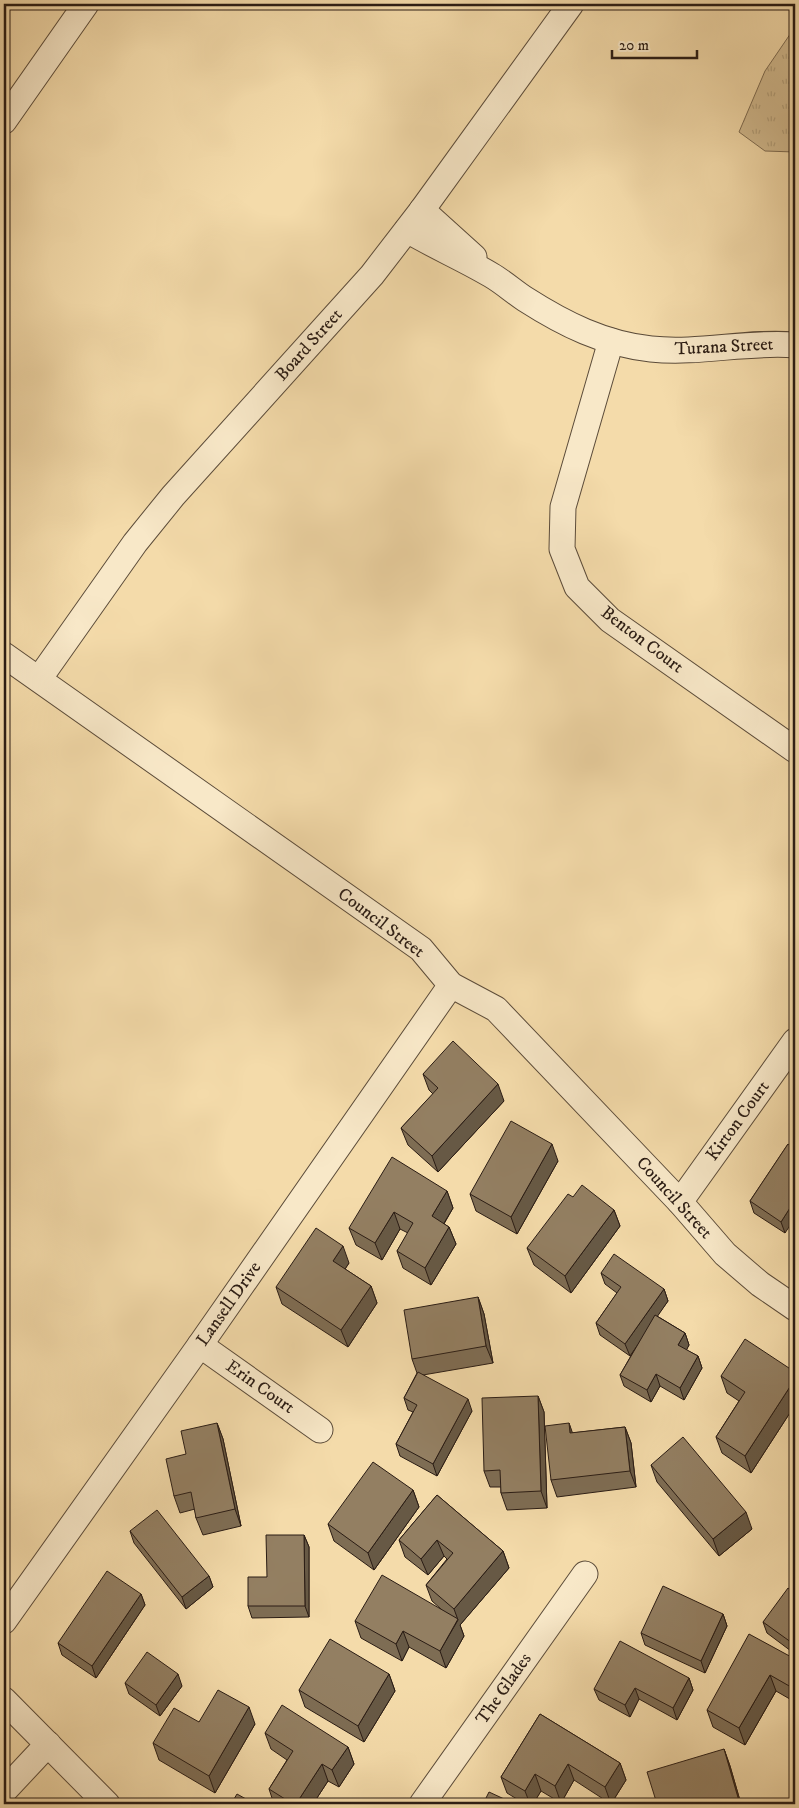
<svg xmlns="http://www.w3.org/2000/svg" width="799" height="1808" viewBox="0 0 799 1808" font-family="'IM FELL DW Pica',serif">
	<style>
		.grass { fill: url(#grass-tufts); stroke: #7e6c52 }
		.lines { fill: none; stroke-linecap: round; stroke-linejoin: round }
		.minor-casing { stroke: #5c4c3a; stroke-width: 27 }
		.minor { stroke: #f8e8c8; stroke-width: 25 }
		.wall { fill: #7e6d54; stroke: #2a1c14 }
		.shaded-wall { fill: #675945; stroke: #2a1c14 }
		.building { fill: #937f62; stroke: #2a1c14 }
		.labels { text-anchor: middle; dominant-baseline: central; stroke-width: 4.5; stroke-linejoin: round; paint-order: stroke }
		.street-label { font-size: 18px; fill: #2a1c14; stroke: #f8e8c8 }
	</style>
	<defs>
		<pattern id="grass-tufts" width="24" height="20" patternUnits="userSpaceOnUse" patternTransform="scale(1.25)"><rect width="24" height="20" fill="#d2bb90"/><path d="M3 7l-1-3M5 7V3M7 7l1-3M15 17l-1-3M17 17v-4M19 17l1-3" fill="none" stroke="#b4a07b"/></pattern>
	</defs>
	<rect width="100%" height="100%" fill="#f4dbaa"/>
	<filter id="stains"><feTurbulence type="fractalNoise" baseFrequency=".004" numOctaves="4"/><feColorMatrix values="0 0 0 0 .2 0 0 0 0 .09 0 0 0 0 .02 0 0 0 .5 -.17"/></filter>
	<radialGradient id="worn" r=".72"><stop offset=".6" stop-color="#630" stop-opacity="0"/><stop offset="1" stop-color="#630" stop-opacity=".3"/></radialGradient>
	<polygon class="grass" points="795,27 795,152 765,151 739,132 765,71"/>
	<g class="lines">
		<g class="minor-casing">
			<g id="minor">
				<polyline points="4,121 86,4"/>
				<polyline points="422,210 474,257"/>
				<path d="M 407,230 C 434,246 464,259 491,275 C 503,282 513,291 525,299 C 564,324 604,344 651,349 C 700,354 747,341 795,345"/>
				<polyline points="611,341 563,507 562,549 577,587 610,620 795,750"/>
				<polyline points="4,655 421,949 451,985 496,1009 680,1202 725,1254 760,1284 795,1308"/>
				<polyline points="39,679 135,543 173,496 372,275 422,210 571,4"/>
				<polyline points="680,1202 795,1041"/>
				<polyline points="200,1345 320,1430"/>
				<polyline points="4,1621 200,1345 451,985"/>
				<polyline points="4,1700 107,1804"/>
				<polyline points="4,1791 48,1744"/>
				<polyline points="422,1804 585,1574"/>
			</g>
		</g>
		<use href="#minor" class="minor"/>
	</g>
	<g class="wall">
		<polygon points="423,1074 504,1101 438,1172 408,1145 401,1128 433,1094 429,1090"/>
		<polygon points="788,1144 785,1233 754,1213 750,1201"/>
		<polygon points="558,1161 517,1234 476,1211 470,1194"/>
		<polygon points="447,1191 453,1208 444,1224 449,1227 456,1244 431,1285 403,1268 397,1251 408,1233 400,1229 382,1260 356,1245 349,1228"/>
		<polygon points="573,1197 614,1210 620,1226 571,1293 534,1265 527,1248"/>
		<polygon points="349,1263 345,1269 371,1286 377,1303 348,1347 282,1304 276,1287"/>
		<polygon points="601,1273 664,1289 668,1301 657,1316 685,1333 689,1345 686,1350 698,1356 702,1368 684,1400 660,1386 651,1402 624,1386 620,1375 636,1347 630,1356 600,1335 596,1323 617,1293 605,1284"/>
		<polygon points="478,1297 484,1314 493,1363 423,1375 472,1411 437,1476 400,1456 396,1444 413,1412 408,1410 404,1398 417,1373 412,1359"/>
		<polygon points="721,1376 795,1379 795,1405 751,1473 722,1453 716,1437 739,1401 727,1393"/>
		<polygon points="538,1396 544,1412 547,1508 507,1510 501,1493 501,1487 490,1487 484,1471"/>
		<polygon points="217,1423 223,1439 241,1526 203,1535 196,1518 195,1509 180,1513 174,1496 186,1454"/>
		<polygon points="569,1423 572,1433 625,1427 631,1443 636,1487 557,1497 551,1480"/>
		<polygon points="651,1465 752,1529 719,1556 657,1482"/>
		<polygon points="413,1490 419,1507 374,1570 334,1541 328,1524"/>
		<polygon points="437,1495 503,1551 509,1568 460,1625 464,1636 446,1668 409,1647 402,1661 361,1638 355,1621 441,1609 432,1601 426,1585 447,1559 444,1556 428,1575 405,1557 399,1540"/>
		<polygon points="130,1531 209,1576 213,1587 186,1609 134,1543"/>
		<polygon points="304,1535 309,1547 309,1617 252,1618 248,1606 267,1577"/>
		<polygon points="795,1593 795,1654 767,1633 763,1622"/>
		<polygon points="141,1594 145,1605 96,1678 62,1655 58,1643"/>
		<polygon points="723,1614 727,1626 705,1673 645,1645 641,1633"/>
		<polygon points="795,1659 795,1702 776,1691 745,1745 713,1727 707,1710"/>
		<polygon points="389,1674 395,1691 364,1742 305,1707 299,1690"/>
		<polygon points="689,1678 693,1690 677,1720 639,1699 630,1717 599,1700 594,1689"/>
		<polygon points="125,1683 182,1686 160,1716 129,1694"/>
		<polygon points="540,1714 620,1763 626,1780 611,1804 574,1780 561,1803 541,1791 533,1804 525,1804 507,1793 501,1777"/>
		<polygon points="199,1722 255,1724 215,1793 159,1760 153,1743"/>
		<polygon points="265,1733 348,1747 354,1764 339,1787 328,1781 313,1804 274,1804 269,1789 287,1760 271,1749"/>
		<polygon points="724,1749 730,1766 741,1804 657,1804"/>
	</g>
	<g class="shaded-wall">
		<polygon points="498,1084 504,1101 438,1172 432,1156"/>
		<polygon points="552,1144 558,1161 517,1234 511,1217"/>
		<polygon points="447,1191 453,1208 438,1233 432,1216"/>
		<polygon points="795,1200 795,1218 785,1233 781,1222"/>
		<polygon points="614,1210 620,1226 571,1293 565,1276"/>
		<polygon points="394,1212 400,1229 382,1260 375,1243"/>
		<polygon points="449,1227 456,1244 431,1285 425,1268"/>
		<polygon points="343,1246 349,1263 339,1278 333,1261"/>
		<polygon points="371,1286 377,1303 348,1347 341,1330"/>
		<polygon points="664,1289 668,1301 630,1356 625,1344"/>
		<polygon points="478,1297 484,1314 493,1363 486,1346"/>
		<polygon points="685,1333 689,1345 683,1357 678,1345"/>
		<polygon points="698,1356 702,1368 684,1400 680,1388"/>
		<polygon points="656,1374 660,1386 651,1402 647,1390"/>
		<polygon points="795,1379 795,1405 751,1473 745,1456"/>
		<polygon points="538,1396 544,1412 547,1508 541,1491"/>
		<polygon points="468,1399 472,1411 437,1476 433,1464"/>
		<polygon points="217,1423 223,1439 241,1526 235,1509"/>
		<polygon points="569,1423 575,1440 570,1433"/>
		<polygon points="625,1427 631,1443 636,1487 630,1471"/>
		<polygon points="413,1490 419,1507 374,1570 368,1553"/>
		<polygon points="746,1512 752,1529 719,1556 713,1539"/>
		<polygon points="304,1535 309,1547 309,1617 305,1606"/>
		<polygon points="437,1540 444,1556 428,1575 421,1559"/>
		<polygon points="503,1551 509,1568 460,1625 464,1636 446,1668 440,1651 458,1620 454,1609"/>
		<polygon points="209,1576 213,1587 186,1609 182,1597"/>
		<polygon points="141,1594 145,1605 96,1678 92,1666"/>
		<polygon points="723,1614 727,1626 705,1673 701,1661"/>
		<polygon points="403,1631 409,1647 402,1661 396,1644"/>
		<polygon points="178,1674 182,1686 160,1716 156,1705"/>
		<polygon points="389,1674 395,1691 364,1742 358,1726"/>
		<polygon points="770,1675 776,1691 745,1745 739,1728"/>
		<polygon points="689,1678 693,1690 677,1720 673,1708"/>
		<polygon points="795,1680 795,1698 791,1687"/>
		<polygon points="635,1688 639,1699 630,1717 625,1705"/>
		<polygon points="249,1707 255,1724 215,1793 209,1776"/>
		<polygon points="348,1747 354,1764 339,1787 332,1770"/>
		<polygon points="724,1749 730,1766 741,1804 740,1804 739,1801"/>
		<polygon points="620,1763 626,1780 611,1804 605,1787"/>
		<polygon points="322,1764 328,1781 313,1804 296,1804"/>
		<polygon points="568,1764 574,1780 561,1803 555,1786"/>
		<polygon points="535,1774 541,1791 533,1804 530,1804 525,1791"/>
	</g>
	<g class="building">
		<polygon points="453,1041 498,1084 432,1156 401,1128 438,1088 423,1074"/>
		<polygon points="511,1121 552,1144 511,1217 470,1194"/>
		<polygon points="788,1144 795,1149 795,1200 781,1222 750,1201"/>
		<polygon points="392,1157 447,1191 432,1216 449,1227 425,1268 397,1251 413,1223 394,1212 375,1243 349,1228"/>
		<polygon points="582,1185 614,1210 565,1276 527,1248 568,1194 573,1197"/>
		<polygon points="316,1228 343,1246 333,1261 371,1286 341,1330 276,1287"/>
		<polygon points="614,1254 664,1289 625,1344 596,1323 621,1287 601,1273"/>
		<polygon points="478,1297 486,1346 412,1359 404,1310"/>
		<polygon points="655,1315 685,1333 678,1345 698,1356 680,1388 656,1374 647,1390 620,1375"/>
		<polygon points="745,1339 795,1372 795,1379 745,1456 716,1437 745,1392 721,1376"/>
		<polygon points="418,1372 468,1399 433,1464 396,1444 417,1405 404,1398"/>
		<polygon points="538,1396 541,1491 501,1493 500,1470 484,1471 482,1398"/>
		<polygon points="217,1423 235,1509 196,1518 191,1492 174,1496 166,1459 186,1454 181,1431"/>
		<polygon points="569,1423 570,1433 625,1427 630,1471 551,1480 545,1426"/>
		<polygon points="683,1437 746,1512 713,1539 651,1465"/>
		<polygon points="373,1462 413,1490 368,1553 328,1524"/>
		<polygon points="437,1495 503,1551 454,1609 426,1585 453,1553 437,1540 421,1559 399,1540"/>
		<polygon points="157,1510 209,1576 182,1597 130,1531"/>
		<polygon points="266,1535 304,1535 305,1606 248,1606 248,1577 267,1577"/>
		<polygon points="107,1571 141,1594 92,1666 58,1643"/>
		<polygon points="382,1575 458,1619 440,1651 403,1631 396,1644 355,1621"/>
		<polygon points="663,1586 723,1614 701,1661 641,1633"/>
		<polygon points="788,1588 795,1593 795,1645 763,1622"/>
		<polygon points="749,1634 795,1659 795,1680 791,1687 770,1675 739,1728 707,1710"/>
		<polygon points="330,1639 389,1674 358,1726 299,1690"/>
		<polygon points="620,1641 689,1678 673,1708 635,1688 625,1705 594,1689"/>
		<polygon points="147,1652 178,1674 156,1705 125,1683"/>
		<polygon points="218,1690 249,1707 209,1776 153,1743 174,1708 199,1722"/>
		<polygon points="282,1705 348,1747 332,1770 322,1764 296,1804 293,1804 269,1789 293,1751 265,1733"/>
		<polygon points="540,1714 620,1763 605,1787 568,1764 555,1786 535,1774 525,1791 501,1777"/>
		<polygon points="724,1749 739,1801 730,1804 657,1804 647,1772"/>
		<polygon points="489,1792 515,1804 483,1804"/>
		<polygon points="237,1794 255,1804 231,1804"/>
	</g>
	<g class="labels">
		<g class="street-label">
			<text transform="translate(309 345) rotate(-48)">Board Street</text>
			<text transform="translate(724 347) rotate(-3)">Turana Street</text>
			<text transform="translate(642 640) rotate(37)">Benton Court</text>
			<text transform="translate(381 923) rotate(37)">Council Street</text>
			<text transform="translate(738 1121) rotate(-54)">Kirton Court</text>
			<text transform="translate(674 1198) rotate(48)">Council Street</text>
			<text transform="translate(229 1304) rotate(-55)">Lansell Drive</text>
			<text transform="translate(260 1387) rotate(35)">Erin Court</text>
			<text transform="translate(504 1689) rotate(-55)">The Glades</text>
		</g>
	</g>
	<rect width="799" height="1808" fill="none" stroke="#f4dbaa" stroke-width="20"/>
	<rect x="5" y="5" width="789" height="1798" fill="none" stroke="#2a1c14" stroke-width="2.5"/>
	<rect x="10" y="10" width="779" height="1788" fill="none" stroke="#2a1c14"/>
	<path d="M612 50v8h85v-8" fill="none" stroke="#2a1c14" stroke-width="2.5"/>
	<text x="619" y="50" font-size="15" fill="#2a1c14" stroke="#f8e8c8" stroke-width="4" paint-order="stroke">20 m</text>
	<rect width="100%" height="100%" filter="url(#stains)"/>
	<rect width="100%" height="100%" fill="url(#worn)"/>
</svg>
